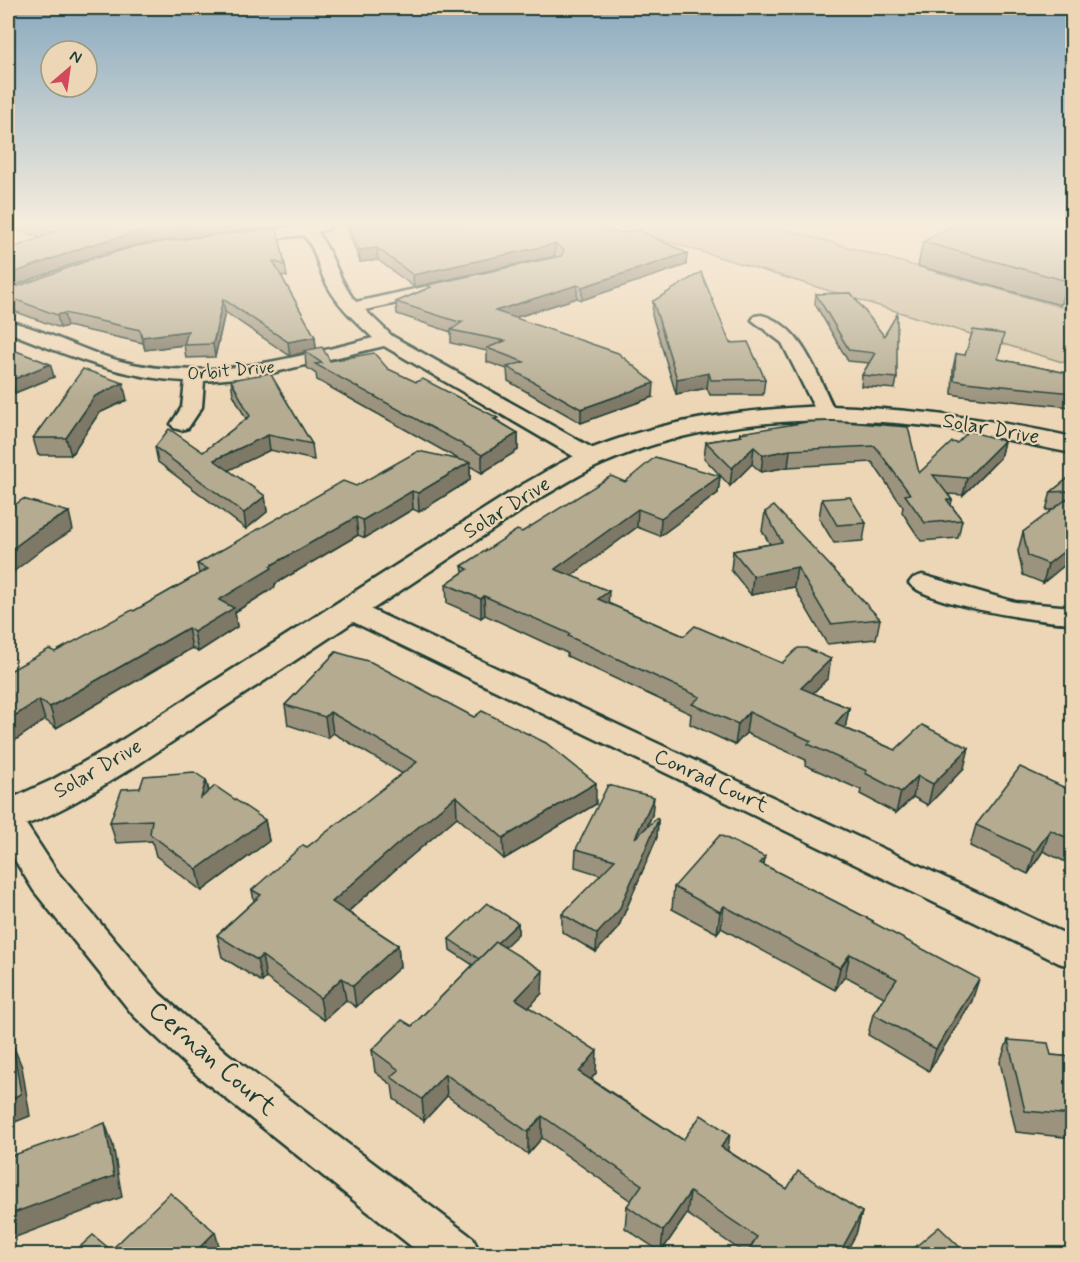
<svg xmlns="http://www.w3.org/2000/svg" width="1080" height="1262" viewBox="0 0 1080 1262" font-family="Mynerve,sans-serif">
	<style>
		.green { fill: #cbbda0; stroke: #757d6a; stroke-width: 1.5 }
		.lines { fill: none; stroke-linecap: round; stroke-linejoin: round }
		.minor-casing { stroke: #1f3d34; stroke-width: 5 }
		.tertiary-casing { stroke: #1f3d34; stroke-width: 5 }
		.minor { fill: #edd6b5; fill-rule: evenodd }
		.tertiary { fill: #edd6b5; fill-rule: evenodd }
		.wall { fill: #9b937d; stroke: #1f3d34; stroke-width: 1.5 }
		.shaded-wall { fill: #7e7866; stroke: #1f3d34; stroke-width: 1.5 }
		.building { fill: #b4ab91; stroke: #1f3d34; stroke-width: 1.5 }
		.labels { text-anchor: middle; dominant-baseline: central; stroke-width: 4.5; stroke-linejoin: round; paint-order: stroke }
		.far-street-label { font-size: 18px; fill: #1f3d34; stroke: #edd6b5 }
		.street-label { font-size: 21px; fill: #1f3d34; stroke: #edd6b5 }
		.near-street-label { font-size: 26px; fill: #1f3d34; stroke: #edd6b5 }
	</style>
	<rect width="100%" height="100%" fill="#edd6b5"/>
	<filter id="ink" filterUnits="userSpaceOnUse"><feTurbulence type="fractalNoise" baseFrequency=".0167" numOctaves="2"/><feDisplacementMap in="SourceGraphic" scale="12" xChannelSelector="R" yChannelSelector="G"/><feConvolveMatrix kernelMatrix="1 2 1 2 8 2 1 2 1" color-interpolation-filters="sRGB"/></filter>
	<g filter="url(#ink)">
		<polygon class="green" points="614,225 769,225 1072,310 1072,365"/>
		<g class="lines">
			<g class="minor-casing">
				<g id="minor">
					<path d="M 309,225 L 331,226 L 329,229 L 317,232 C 334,254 338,281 356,302 L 451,281 L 457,282 L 459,286 L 457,290 L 365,310 L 392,336 L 601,453 L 604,458 L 601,463 L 593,465 L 585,463 L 384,346 L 259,376 L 204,381 L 202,407 L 188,428 L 181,430 L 174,428 L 171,424 L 182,407 L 185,381 C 121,378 66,355 8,332 L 8,321 C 46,330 82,351 120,361 C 205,383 290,359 373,338 C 355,321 336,304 325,281 C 317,266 316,248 303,235 L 243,243 L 235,238 L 243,233 Z"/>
					<path d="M 761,315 C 803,325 818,378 836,413 L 833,417 L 826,419 L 819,417 L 782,343 L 752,320 L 755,316 Z"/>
					<path d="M 922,575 L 1015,602 L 1072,607 L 1072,623 C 1044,623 924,604 909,583 L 913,578 Z"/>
					<polygon points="350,602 359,604 1072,937 1072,967 1059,963 341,616 337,610 341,604"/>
					<polygon points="8,811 20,815 58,873 160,994 227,1053 473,1238 480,1254 421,1254 199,1077 134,1016 34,891 8,849"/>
				</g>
			</g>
			<g class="tertiary-casing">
				<path id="tertiary" d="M 830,406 C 913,409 992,419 1072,437 L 1072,453 C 1034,446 995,436 956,430 C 840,413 711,415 602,464 C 581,473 562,486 542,497 L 140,763 C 102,786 51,820 8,830 L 8,800 L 52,780 L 114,745 L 522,485 C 542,474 562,461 583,452 C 662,419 745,409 830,406 Z"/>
			</g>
			<use href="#minor" class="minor"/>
			<use href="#tertiary" class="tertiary"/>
		</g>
		<g class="wall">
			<polygon points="8,225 261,225 262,228 178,239 277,228 285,265 287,277 281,275 315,337 316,348 330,361 388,369 498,421 518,433 518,450 482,473 470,466 470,480 419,512 413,509 365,538 358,535 275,584 275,587 235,612 237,627 198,652 192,648 56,728 45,720 8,745 55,652 134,611 199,574 197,564 356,486 460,460 317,380 316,374 306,367 305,352 290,356 225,312 215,357 186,358 184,345 145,350 143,343 67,326 60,328 8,309 8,290 174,240 136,245 92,257 8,288 8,250 40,238 8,227"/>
			<polygon points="346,225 589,225 687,253 686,265 582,300 577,298 514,318 653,397 581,423 508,381 507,369 487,362 487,351 451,343 451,332 397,314 396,302 428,288 428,285 557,257 555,256 414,287 378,260 360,262"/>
			<polygon points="1072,225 1072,295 1060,305 918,266 923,242"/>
			<polygon points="851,293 897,378 895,389 861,386 862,375 869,363 848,361 815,304 816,294"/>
			<polygon points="653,301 730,343 765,379 763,395 710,395 707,388 676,394 652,315"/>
			<polygon points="8,348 50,364 54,377 15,393 8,390"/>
			<polygon points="956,354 998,359 1072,374 1072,403 1071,407 962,396 952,394 953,368"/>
			<polygon points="231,380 312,444 314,460 270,450 228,470 265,496 267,512 246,529 158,462 155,447 203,452 246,419 233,394"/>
			<polygon points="127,400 99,413 71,455 38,455 33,438"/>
			<polygon points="833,421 919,473 957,443 1004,441 1000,458 963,495 948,494 952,500 951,505 962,520 958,538 921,541 902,512 903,507 872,462 788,467 761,472 752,464 730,486 704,458 706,442 739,436 740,433"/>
			<polygon points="1072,475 1072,559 1043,583 1023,575 1018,551 1023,532 1053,510 1046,510 1051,492"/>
			<polygon points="720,476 718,493 660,536 637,527 571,575 608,603 684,636 782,663 828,678 813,693 849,708 845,728 895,750 964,768 928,805 913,797 896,813 860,794 861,790 805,765 806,760 746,733 735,745 690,724 691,714 567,656 567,653 485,615 481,618 447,603 446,584 463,572 462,566 522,532 625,482"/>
			<polygon points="822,499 866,523 863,541 834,543 819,518"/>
			<polygon points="765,512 880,619 876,639 827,644 794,587 751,595 731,570 733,551 770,544 762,531"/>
			<polygon points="336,652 596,804 504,859 457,817 396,869 348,912 398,945 400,967 356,1007 346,1000 324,1020 266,978 262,982 222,957 217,935 254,901 252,890 403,774 333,733 328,738 288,725 285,705"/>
			<polygon points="206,780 209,791 265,820 269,841 202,891 156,856 152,841 116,843 110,822 140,788"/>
			<polygon points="1072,791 1072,865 1043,851 1028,874 970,846 976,825"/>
			<polygon points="652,815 647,827 658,820 657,837 618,928 596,952 562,932 562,914 601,875 575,867 576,849"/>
			<polygon points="765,857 764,865 873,921 873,923 972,1001 929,1071 868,1035 873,1014 884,997 845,976 835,990 721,928 717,933 672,909 674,887"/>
			<polygon points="518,923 518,934 504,947 542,993 529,1007 596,1073 591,1079 683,1140 728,1151 787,1189 862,1212 856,1234 845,1254 746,1254 687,1214 661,1252 625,1228 627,1206 631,1201 542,1138 528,1154 447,1096 424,1121 394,1099 392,1085 375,1072 372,1050 412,1026 473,965 450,950 449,939"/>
			<polygon points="1008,1040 1051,1055 1072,1057 1072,1138 1016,1132 1000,1062"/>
		</g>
		<g class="shaded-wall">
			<polygon points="200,225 261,225 262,228 136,245 92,257 8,288 8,275 90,245 134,233"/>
			<polygon points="555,244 555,256 414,287 413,275"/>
			<polygon points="377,248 378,260 360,262 359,250"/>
			<polygon points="687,253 686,265 582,300 582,287"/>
			<polygon points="1072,276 1072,295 1060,305 1067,281"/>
			<polygon points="577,285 577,298 495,324 495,311"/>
			<polygon points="223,299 225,312 215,357 213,344"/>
			<polygon points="64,313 67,326 60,328 57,315"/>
			<polygon points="188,331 190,344 145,350 142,337"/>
			<polygon points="315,337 316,350 304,351 305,352 290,356 288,342"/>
			<polygon points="50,364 54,377 15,393 12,380"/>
			<polygon points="709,373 707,388 676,394 677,379"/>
			<polygon points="123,383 127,400 99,413 71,455 66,438 95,396"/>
			<polygon points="654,383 653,397 581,423 581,409"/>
			<polygon points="518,433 518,450 482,473 482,455"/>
			<polygon points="268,435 270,450 217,476 214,460"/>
			<polygon points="1004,441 1000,458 963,495 967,478"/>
			<polygon points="754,447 752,464 730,486 732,468"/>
			<polygon points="790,450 788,467 761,472 763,455"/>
			<polygon points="470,462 470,480 419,512 418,493"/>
			<polygon points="720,476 718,493 660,536 661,518"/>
			<polygon points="412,491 413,509 365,538 363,520"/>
			<polygon points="265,496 267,512 246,529 244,513"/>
			<polygon points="638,509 637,527 555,588 555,569"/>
			<polygon points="69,512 73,530 44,548 8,576 8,552 39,529"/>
			<polygon points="356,517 358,535 275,584 275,587 235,612 237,627 198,652 194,632 219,600 270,566"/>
			<polygon points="1072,545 1072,559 1043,583 1048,564"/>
			<polygon points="797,567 794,587 751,595 753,576"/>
			<polygon points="609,591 608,610 598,599"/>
			<polygon points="484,596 485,615 481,618 481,599"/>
			<polygon points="188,628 192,648 56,728 50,707"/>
			<polygon points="831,659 828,678 798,708 801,688"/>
			<polygon points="39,700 45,720 8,745 8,720"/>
			<polygon points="849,708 845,729 835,724"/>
			<polygon points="330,712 333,733 328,738 325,717"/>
			<polygon points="749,712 746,733 735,745 738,724"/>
			<polygon points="969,748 964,768 928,805 933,784"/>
			<polygon points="918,776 913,797 896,813 901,792"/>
			<polygon points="206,780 211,801 201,798"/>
			<polygon points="596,783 596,804 504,859 503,838"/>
			<polygon points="456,796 457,817 396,869 335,923 332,902 394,847"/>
			<polygon points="654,797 652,815 634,856 635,838"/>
			<polygon points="265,820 269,841 202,891 197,869"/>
			<polygon points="658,820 657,837 618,928 596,952 597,934"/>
			<polygon points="1050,830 1043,851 1028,874 1035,852"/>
			<polygon points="765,857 762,879 760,863"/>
			<polygon points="724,906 721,928 717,933 720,912"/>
			<polygon points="518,923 518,934 481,970 480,959"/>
			<polygon points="398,945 400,967 356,1007 353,986"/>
			<polygon points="850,954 845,976 835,990 840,968"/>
			<polygon points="262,956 266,978 262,982 257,960"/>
			<polygon points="543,971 542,993 517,1021 516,999"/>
			<polygon points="342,978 346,1000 324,1020 320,998"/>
			<polygon points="979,979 972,1001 929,1071 936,1049"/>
			<polygon points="13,1045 22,1067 30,1116 8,1125 8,1100"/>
			<polygon points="597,1051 596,1073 579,1094 579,1072"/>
			<polygon points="445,1074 447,1096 424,1121 422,1099"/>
			<polygon points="542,1116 542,1138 528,1154 528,1132"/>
			<polygon points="105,1123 113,1145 122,1197 8,1240 8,1215"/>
			<polygon points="730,1134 727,1156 721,1147"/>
			<polygon points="690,1192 687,1214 661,1252 663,1231"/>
			<polygon points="862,1212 856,1234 845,1254 839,1254"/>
			<polygon points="215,1232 221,1253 220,1254 193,1254"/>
		</g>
		<g class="building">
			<polygon points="32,225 200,225 134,233 90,245 8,275 8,250 55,232"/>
			<polygon points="349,225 589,225 621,233 639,230 687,253 582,287 577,285 495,311 618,353 654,383 581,409 507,367 524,362 487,348 505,341 451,330 464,321 459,322 396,302 431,287 428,285 561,256 564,250 555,244 413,275 377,248 359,250"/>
			<polygon points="952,225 1072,225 1072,276 1067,281 923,242"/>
			<polygon points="277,228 285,265 273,261 315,337 288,342 223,299 213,344 184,345 188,331 142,337 140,330 64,313 57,315 8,297 8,290 84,262 136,246 175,240"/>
			<polygon points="701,272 730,343 748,342 765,379 711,380 709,373 677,379 653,301"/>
			<polygon points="851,293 884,336 897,314 897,378 862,375 875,353 849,350 816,294"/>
			<polygon points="973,330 1004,334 998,359 1072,374 1072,393 965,382 954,380 956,354 965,355"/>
			<polygon points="322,347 330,361 374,353 388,369 416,382 423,379 498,418 494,419 518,433 482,455 315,364 322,363 304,351"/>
			<polygon points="8,348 50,364 12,380 8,378"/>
			<polygon points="83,369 123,383 95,396 66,438 33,438"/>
			<polygon points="270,373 312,444 268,435 214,460 265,496 244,513 155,447 169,429 203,452 250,416 231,380"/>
			<polygon points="833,421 908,427 919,473 952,442 957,443 969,431 1004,441 967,478 933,475 952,500 947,500 962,520 925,523 905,495 910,494 875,446 790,450 763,455 754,447 732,468 706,442 742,436 740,433 807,422"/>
			<polygon points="418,451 470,462 418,493 412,491 363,520 356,517 270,566 272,568 219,600 234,608 194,632 188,628 50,707 39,700 8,720 8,672 49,649 55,652 132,610 134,611 208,569 197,564 343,481 356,486"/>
			<polygon points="655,457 720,476 661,518 638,509 555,569 609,591 598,599 684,636 695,626 782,663 798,648 806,648 831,659 801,688 849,708 835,724 895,750 922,725 969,748 933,784 918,776 901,792 865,773 867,771 808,744 811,741 749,712 738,724 692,704 700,697 568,636 570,634 484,596 481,599 446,584 468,569 462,566 517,530 522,532 611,476 625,482"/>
			<polygon points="1072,475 1072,491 1051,492"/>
			<polygon points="1072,495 1072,545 1048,564 1028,556 1023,532"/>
			<polygon points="850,497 866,523 837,525 822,499"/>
			<polygon points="23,499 69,512 39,529 8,552 8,510"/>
			<polygon points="774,506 880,619 831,624 797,567 753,576 733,551 782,542 765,512"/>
			<polygon points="336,652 371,662 474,717 482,711 546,743 596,783 503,838 456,796 394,847 332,902 398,945 353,986 342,978 320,998 262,956 257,960 217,935 261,895 252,890 303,845 307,847 417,762 330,712 325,717 285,705"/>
			<polygon points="1020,767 1072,791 1072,840 1050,830 1035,852 976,825"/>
			<polygon points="194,772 206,780 201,798 215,786 265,820 197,869 150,834 152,820 110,822 122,789 140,788 144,776"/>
			<polygon points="608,785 654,797 635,838 657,818 658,820 619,910 597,934 562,914 615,860 576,849"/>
			<polygon points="720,835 765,857 760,863 873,921 872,922 979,979 936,1049 873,1014 897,979 850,954 840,968 724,906 720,912 674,887"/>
			<polygon points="487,903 518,923 497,943 496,942 479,959 449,939"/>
			<polygon points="496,942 543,971 516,999 597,1051 579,1072 683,1140 701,1115 730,1134 721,1147 787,1189 798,1171 862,1212 839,1254 750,1254 747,1253 757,1237 690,1192 663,1231 627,1206 642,1185 542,1116 528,1132 445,1074 422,1099 391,1077 399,1070 372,1050 402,1020 412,1026"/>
			<polygon points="1008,1040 1048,1043 1051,1055 1072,1057 1072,1115 1025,1111"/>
			<polygon points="13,1045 21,1094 8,1100 8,1047"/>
			<polygon points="105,1123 114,1176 8,1215 8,1157"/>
			<polygon points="170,1193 215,1232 193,1254 72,1254 93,1235 111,1250"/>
			<polygon points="939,1227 967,1254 907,1254"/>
		</g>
	</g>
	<linearGradient id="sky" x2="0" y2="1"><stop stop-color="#89aabf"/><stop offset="0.56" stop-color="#f7edde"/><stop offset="1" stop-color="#f7edde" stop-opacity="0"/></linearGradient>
	<rect width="1080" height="401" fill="url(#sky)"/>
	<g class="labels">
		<g class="far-street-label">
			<text transform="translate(231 371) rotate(-5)">Orbit Drive</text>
		</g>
		<g class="street-label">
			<text transform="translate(991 429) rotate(10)">Solar Drive</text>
			<text transform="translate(507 508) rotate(-32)">Solar Drive</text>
			<text transform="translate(98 769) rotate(-30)">Solar Drive</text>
			<text transform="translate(711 781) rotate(25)">Conrad Court</text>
		</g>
		<g class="near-street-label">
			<text transform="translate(212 1059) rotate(41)">Cernan Court</text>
		</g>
	</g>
	<rect width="1080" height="1262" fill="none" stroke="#edd6b5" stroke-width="30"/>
	<rect x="15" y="15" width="1050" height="1232" fill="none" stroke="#1f3d34" stroke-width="2" filter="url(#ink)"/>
	<g transform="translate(69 69) rotate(29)"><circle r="28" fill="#edd6b5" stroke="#9b9981" stroke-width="1.5"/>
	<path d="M0-4.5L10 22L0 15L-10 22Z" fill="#d1495b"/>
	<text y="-9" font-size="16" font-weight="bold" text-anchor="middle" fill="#1f3d34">N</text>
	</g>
</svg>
